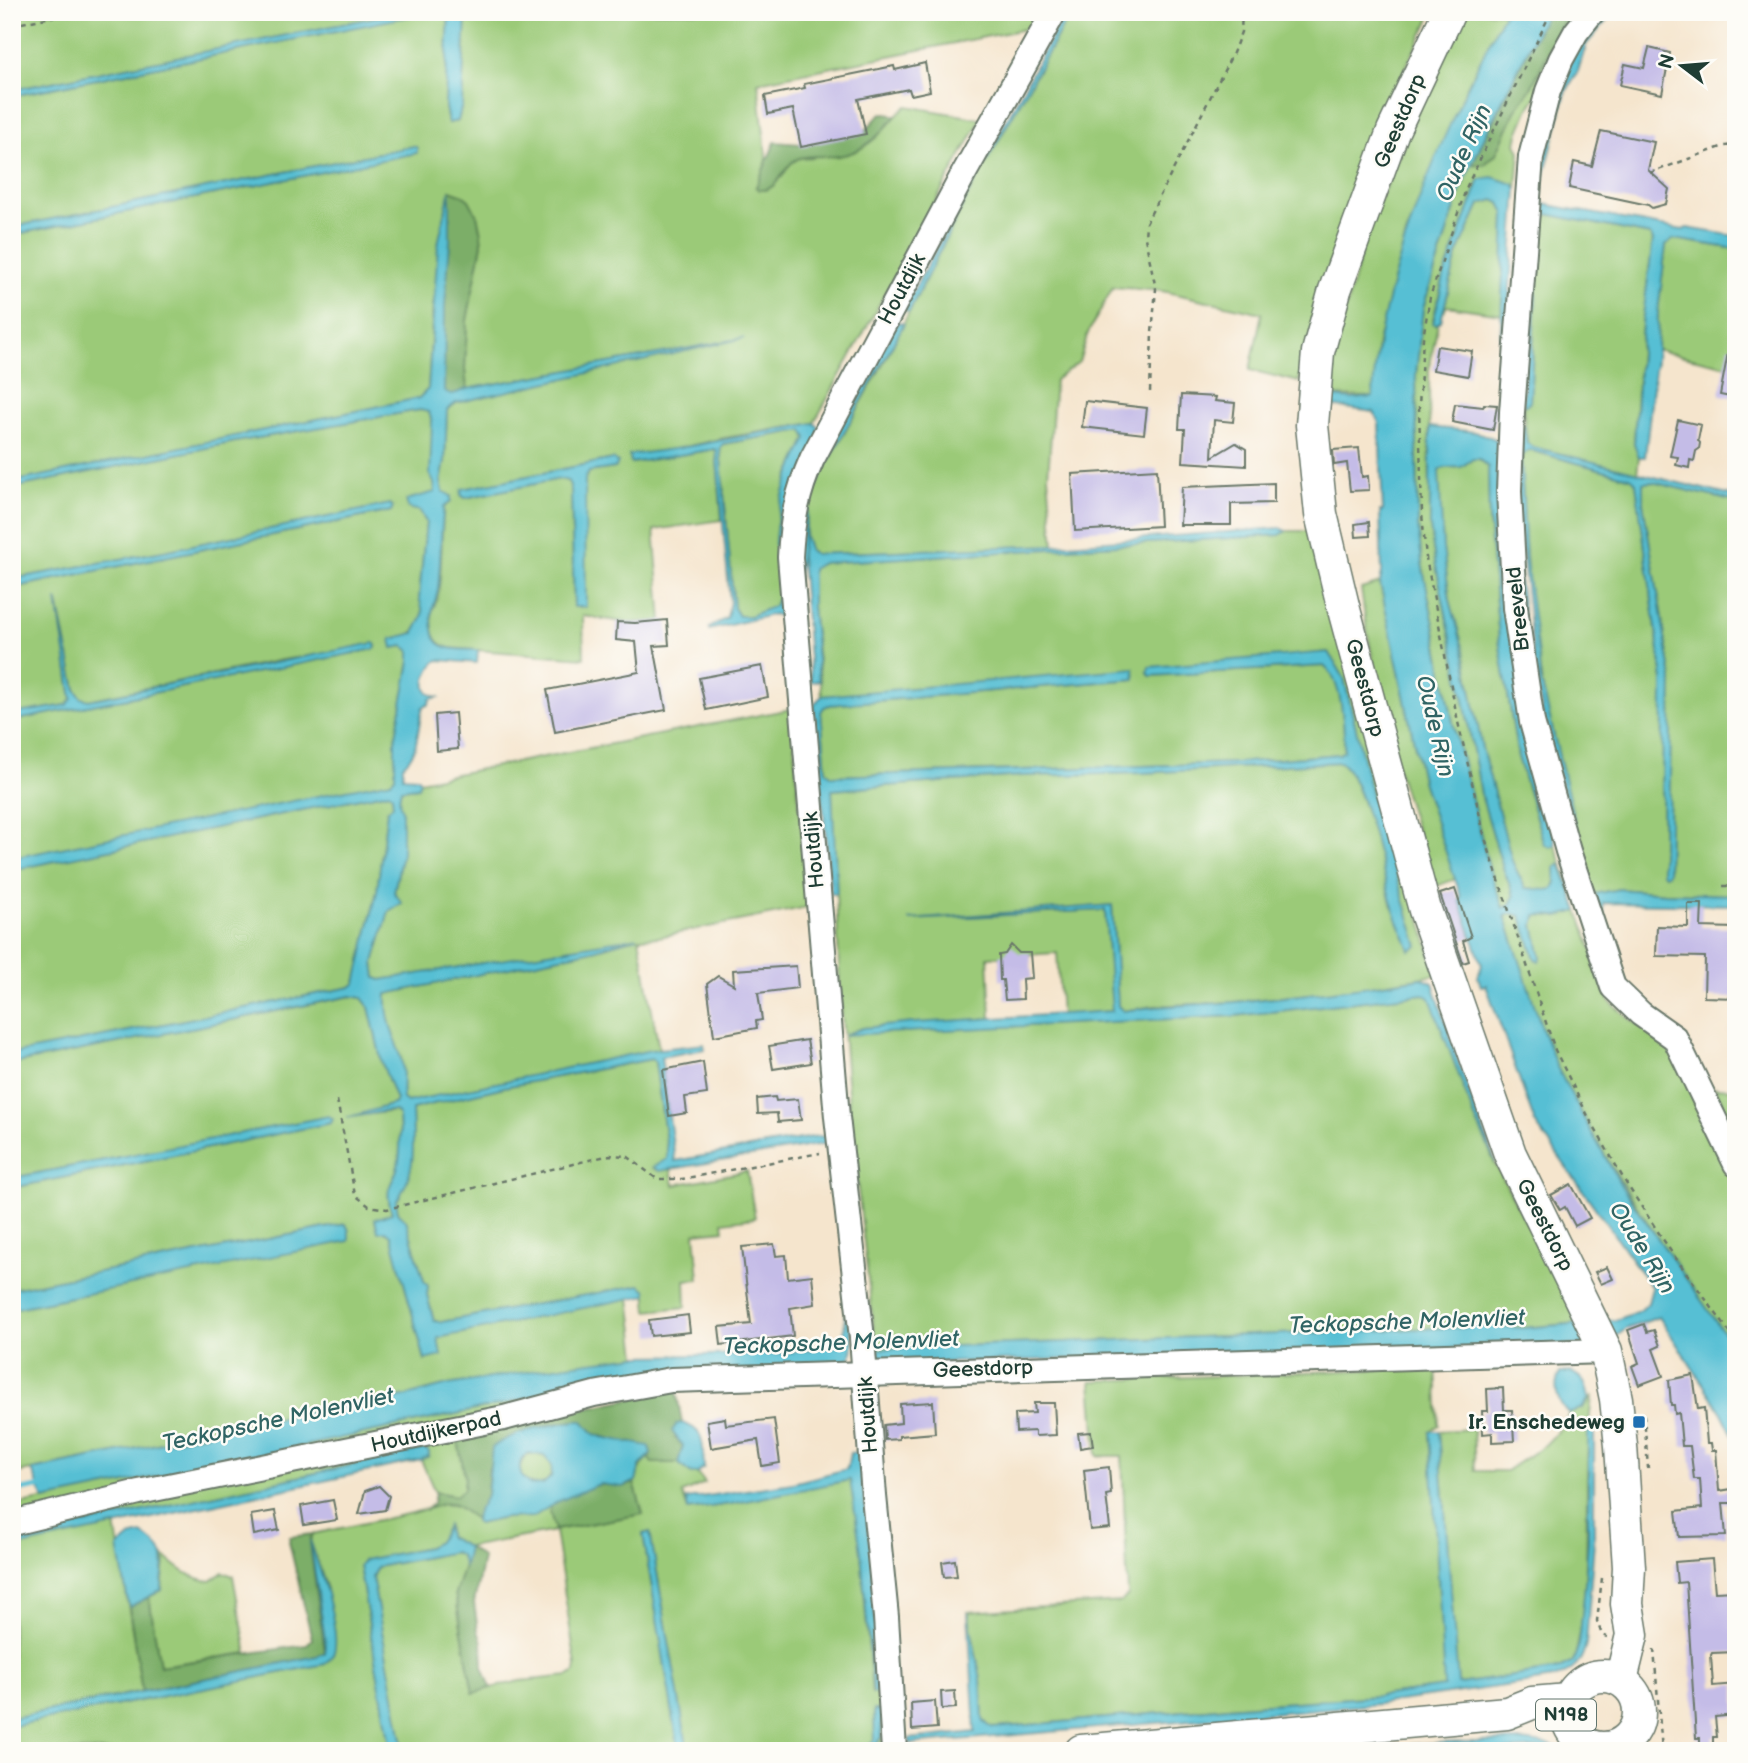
<svg xmlns="http://www.w3.org/2000/svg" width="1748" height="1763" viewBox="0 0 1748 1763" font-family="'Balsamiq Sans',sans-serif">
	<style>
		.green { fill: #9bca78; stroke: #5d8456; stroke-width: 2; fill-rule: evenodd }
		.forest { fill: #7cae68; stroke: #4e764e; stroke-width: 2 }
		.water { fill: #57bfd4; stroke: #3b7e84; stroke-width: 2; fill-rule: evenodd }
		.lines { fill: none; stroke-linecap: round; stroke-linejoin: round }
		.stream { stroke: #57bfd4; stroke-width: 5 }
		.building { fill: #c4bce7 }
		.minor-casing { stroke: #6a786a; stroke-width: 28 }
		.major-casing { stroke: #6a786a; stroke-width: 35 }
		.path { stroke: #6a786a; stroke-width: 2.5; stroke-dasharray: 5 5; stroke-linecap: butt }
		.minor { stroke: #fff; stroke-width: 24 }
		.major { stroke: #fff; stroke-width: 32 }
		.poi-dot { fill: #1f6fb2; stroke: #fdfcf7; stroke-width: 2.5 }
		.labels { text-anchor: middle; dominant-baseline: central; stroke-width: 5; stroke-linejoin: round; paint-order: stroke }
		.shield { fill: #fdfcf7; stroke: #62766e; stroke-width: 2 }
		.shield-label { font-size: 19px; font-weight: bold; fill: #1f3d34 }
		.street-label { font-size: 21px; fill: #1f3d34; stroke: #fdfcf7 }
		.poi-label { font-size: 21px; font-weight: bold; fill: #1f3d34; stroke: #fdfcf7; text-anchor: end }
		.water-label { font-size: 23px; font-style: italic; fill: #306464; stroke: #fdfcf7 }
	</style>
	<rect width="100%" height="100%" fill="#fdfcf7"/>
	<filter id="ink" filterUnits="userSpaceOnUse"><feTurbulence type="fractalNoise" baseFrequency=".0143" numOctaves="2"/><feDisplacementMap in="SourceGraphic" scale="14" xChannelSelector="R" yChannelSelector="G"/><feConvolveMatrix kernelMatrix="1 2 1 2 8 2 1 2 1" color-interpolation-filters="sRGB"/></filter>
	<filter id="wash" filterUnits="userSpaceOnUse"><feTurbulence type="fractalNoise" baseFrequency=".00686" numOctaves="4" result="noise"/><feDisplacementMap in="SourceGraphic" scale="28" xChannelSelector="R" yChannelSelector="G"/><feGaussianBlur stdDeviation="1.57" result="paint"/><feColorMatrix in="noise" values="0 0 0 0 0 0 0 0 0 0 0 0 0 0 0 0 0 1.4 0 .05"/><feComposite in="paint" operator="in"/></filter>
	<g filter="url(#wash)">
		<rect width="100%" height="100%" fill="#f5e5cd"/>
		<g class="green">
			<polygon points="12,12 402,12 12,90"/>
			<path d="M 410,12 L 449,12 L 445,107 L 448,123 L 458,121 L 462,104 L 466,12 L 1039,12 L 1030,28 L 758,82 L 767,161 L 756,187 L 782,177 L 790,164 L 799,158 L 814,157 L 896,116 L 907,106 L 981,119 L 814,423 L 724,438 L 680,448 L 631,463 L 716,449 L 722,520 L 654,530 L 662,621 L 630,623 L 583,616 L 584,658 L 449,648 C 431,642 432,627 432,610 C 444,595 440,530 444,507 L 451,502 L 443,491 L 441,482 L 445,461 L 447,410 L 456,403 L 718,343 L 467,389 L 465,369 L 467,320 L 482,244 L 477,215 L 433,304 L 428,389 L 419,398 L 12,482 L 12,235 L 416,153 L 417,148 L 414,146 L 12,227 L 12,96 L 410,16 ZM 613,459 L 615,468 L 589,472 L 585,479 L 585,607 L 574,607 L 571,489 L 568,481 L 560,479 L 465,498 L 461,495 L 463,489 Z"/>
			<path d="M 1071,12 L 1433,12 C 1417,46 1399,79 1384,113 C 1346,199 1320,290 1299,382 L 1250,370 L 1262,313 L 1162,291 L 1113,287 L 1088,333 L 1079,362 L 1055,380 L 1048,476 L 1054,545 L 815,554 L 809,550 L 805,536 L 808,506 L 822,473 L 884,362 L 970,191 Z"/>
			<polygon points="1459,12 1505,12 1465,91 1406,235 1378,342 1373,397 1322,396 1367,231"/>
			<polygon points="1568,12 1586,12 1528,110 1518,134 1516,143 1520,152 1517,189 1480,179 1444,276 1433,319 1436,324 1438,323 1429,370 1430,527 1435,561 1464,700 1481,794 1503,868 1514,896 1510,906 1503,908 1490,872 1454,728 1422,563 1418,525 1416,375 1423,308 1462,186 1472,164 1484,165 1496,154 1516,109 1530,90"/>
			<polygon points="1494,200 1500,203 1505,213 1502,314 1447,306 1443,313 1457,255 1480,204"/>
			<polygon points="1547,214 1650,235 1653,240 1642,324 1637,392 1634,444 1639,457 1637,473 1532,447 1527,443 1523,405 1527,405 1530,402 1540,220"/>
			<polygon points="1674,239 1736,249 1736,368 1657,350 1658,312 1666,245"/>
			<path d="M 420,410 L 429,412 L 432,422 L 435,492 L 420,511 L 426,522 L 419,598 C 426,614 423,630 405,636 L 404,646 L 410,651 L 410,662 L 395,741 L 395,777 L 391,781 L 383,784 L 12,858 L 12,721 L 375,649 L 376,646 L 281,660 L 89,700 L 81,698 L 76,690 L 58,602 L 72,699 L 67,705 L 12,714 L 12,588 L 391,511 L 393,507 L 390,504 L 169,550 L 12,579 L 12,488 L 235,442 Z"/>
			<polygon points="803,430 807,438 789,476 775,543 778,598 775,606 750,616 739,616 734,608 720,448 723,444"/>
			<path d="M 1529,450 L 1632,478 L 1636,482 L 1663,680 L 1662,872 L 1665,875 L 1668,873 L 1672,679 L 1643,503 L 1642,483 L 1652,482 L 1736,502 L 1736,895 L 1665,893 L 1619,889 L 1595,894 L 1585,875 C 1570,810 1551,744 1541,678 C 1529,605 1522,530 1521,456 Z"/>
			<path d="M 1473,459 L 1479,459 L 1488,467 L 1489,518 L 1499,640 L 1518,757 L 1544,844 L 1555,844 L 1610,1002 L 1632,1021 L 1671,1042 L 1736,1179 L 1736,1350 C 1672,1259 1608,1171 1559,1071 C 1536,1022 1522,967 1505,915 L 1512,913 L 1521,916 L 1524,926 L 1541,958 L 1534,925 L 1536,915 L 1559,916 L 1555,867 L 1556,882 L 1553,889 L 1546,890 L 1525,888 L 1512,861 L 1482,748 L 1464,651 L 1450,600 L 1443,548 L 1438,471 L 1443,468 L 1461,467 Z"/>
			<path d="M 1286,531 L 1315,531 L 1436,975 L 1341,991 L 1233,1002 L 1153,1006 L 1123,1011 L 1118,1006 L 1112,905 L 962,917 L 1105,910 L 1113,1011 L 1061,1016 L 1057,953 L 988,957 L 991,1018 L 863,1028 L 846,1034 L 1235,1016 L 1424,994 L 1430,997 L 1494,1162 L 1569,1303 L 1577,1323 L 1524,1328 L 1495,1326 L 876,1349 L 850,1118 L 840,992 L 832,790 L 1022,776 L 1143,773 L 1340,762 C 1361,774 1385,879 1392,907 L 1372,796 L 1344,678 L 1329,652 L 1148,672 L 1150,676 L 1324,666 C 1344,681 1342,718 1345,742 L 1344,751 L 1339,754 L 1235,763 L 831,776 L 826,771 L 821,712 L 824,707 L 829,705 L 1134,679 L 822,696 L 812,606 L 812,568 L 822,563 L 1280,535 Z"/>
			<polygon points="1380,583 1423,784 1456,879 1434,887 1390,745 1366,625 1361,589"/>
			<path d="M 791,709 L 808,907 L 659,937 L 639,938 L 659,1049 L 407,1102 L 403,1099 C 401,1086 405,1072 401,1059 C 395,1038 385,1017 386,994 L 593,950 L 632,939 L 381,980 L 376,978 L 374,962 L 394,893 L 402,853 L 398,804 L 401,789 L 417,787 L 420,781 Z"/>
			<polygon points="389,792 392,795 393,805 387,811 377,891 356,983 351,987 12,1054 12,870"/>
			<path d="M 352,996 L 362,998 L 369,1007 L 382,1063 L 396,1100 L 394,1104 L 355,1116 L 395,1111 L 399,1116 C 400,1130 401,1146 399,1160 C 396,1186 382,1181 392,1213 L 375,1220 L 376,1225 L 391,1235 L 425,1360 L 437,1338 L 630,1298 L 637,1356 L 448,1385 L 395,1399 L 325,1409 L 12,1474 L 12,1309 L 349,1240 L 349,1231 L 345,1224 L 12,1289 L 12,1188 L 331,1123 L 119,1157 L 12,1178 L 12,1064 Z"/>
			<path d="M 653,1059 L 655,1062 L 667,1148 L 667,1159 L 653,1168 L 659,1171 L 671,1169 L 674,1185 L 747,1171 L 755,1218 L 723,1222 L 724,1230 L 695,1233 L 699,1279 L 685,1280 L 686,1307 L 648,1311 L 646,1290 L 640,1285 L 441,1322 L 434,1321 L 427,1295 L 428,1286 L 424,1281 L 406,1220 L 398,1212 L 396,1202 C 417,1170 413,1146 412,1109 L 504,1087 Z"/>
			<polygon points="1714,1088 1736,1089 1736,1127"/>
			<polygon points="1436,1367 1439,1425 1430,1431 1445,1687 1378,1696 1239,1706 994,1728 989,1726 983,1720 981,1680 968,1612 1121,1602 1128,1595 1122,1456 1097,1456 1091,1381"/>
			<polygon points="566,1389 464,1434 458,1441 465,1477 464,1489 456,1496 435,1492 421,1460 429,1456 425,1449 12,1540 12,1506 504,1404"/>
			<path d="M 1592,1397 C 1583,1463 1590,1531 1584,1598 C 1582,1620 1580,1641 1573,1662 L 1560,1669 L 1458,1684 L 1439,1431 L 1473,1429 L 1475,1471 L 1506,1471 L 1546,1444 L 1561,1428 L 1569,1414 L 1582,1408 Z"/>
			<circle cx="536" cy="1469" r="16"/>
			<path d="M 649,1455 L 649,1459 L 680,1463 L 691,1473 L 698,1474 L 705,1483 L 682,1493 L 688,1510 L 731,1504 L 851,1479 L 861,1552 L 872,1693 L 880,1693 L 884,1751 L 867,1751 L 878,1745 L 880,1710 L 874,1710 L 875,1739 L 870,1744 L 797,1751 L 688,1751 L 650,1532 L 643,1534 L 679,1751 L 404,1751 L 372,1577 L 377,1567 L 454,1552 L 460,1555 L 464,1566 L 455,1593 L 473,1692 L 520,1681 L 569,1676 L 575,1672 L 576,1666 L 555,1531 L 468,1547 L 448,1537 L 448,1528 L 437,1543 L 428,1547 L 407,1551 L 359,1566 L 391,1751 L 12,1751 L 12,1726 L 325,1664 L 326,1586 L 310,1540 L 313,1534 L 412,1513 L 442,1504 L 458,1506 L 472,1515 L 478,1524 L 543,1510 L 551,1505 L 550,1512 L 555,1530 L 643,1514 L 634,1483 C 639,1473 641,1465 649,1455 Z"/>
			<polygon points="115,1524 142,1691 12,1718 12,1548"/>
			<path d="M 164,1556 C 179,1569 191,1579 211,1581 L 223,1572 L 233,1576 L 247,1653 L 160,1666 L 149,1597 L 162,1590 L 165,1561 Z"/>
		</g>
		<g class="forest">
			<polygon points="1547,12 1568,12 1530,90 1516,109 1496,154 1484,165 1472,164"/>
			<path d="M 881,113 L 896,116 C 881,134 863,153 839,156 C 826,158 812,154 800,158 C 782,163 781,192 759,190 L 756,187 L 775,142 L 801,144 L 866,130 Z"/>
			<polygon points="450,190 461,194 469,200 477,215 481,234 482,244 467,320 465,369 467,389 451,395 444,391 445,305 450,241"/>
			<polygon points="676,1389 682,1423 677,1424 675,1438 683,1446 678,1463 652,1463 649,1459 651,1454 641,1445 636,1446 594,1434 586,1425 576,1421 548,1425 535,1430 489,1467 487,1495 475,1519 452,1503 442,1504 428,1509 433,1503 435,1492 456,1496 464,1489 465,1477 458,1441 463,1434"/>
			<path d="M 634,1483 L 643,1514 L 555,1530 L 550,1512 L 551,1505 C 565,1497 584,1486 600,1485 C 612,1483 622,1490 634,1483 Z"/>
			<polygon points="313,1534 310,1540 311,1552 325,1652 317,1656 142,1691 129,1607 149,1597 160,1666 306,1645 312,1639 289,1542 290,1537"/>
			<polygon points="468,1547 483,1558 474,1603 478,1631 482,1642 483,1667 491,1688 473,1693 455,1593 464,1566"/>
		</g>
		<g class="water">
			<polygon points="402,12 410,12 411,16 12,96 12,90"/>
			<polygon points="449,12 466,12 462,104 458,121 448,123 445,107"/>
			<polygon points="1065,12 1071,12 970,191 909,312 903,310"/>
			<path d="M 1505,12 L 1547,12 L 1489,127 L 1462,186 L 1423,308 L 1416,375 L 1418,525 L 1422,563 L 1454,728 L 1490,872 L 1503,908 L 1510,905 L 1514,896 L 1503,868 L 1481,794 L 1464,700 L 1435,561 L 1430,527 L 1430,427 C 1452,430 1481,429 1500,442 L 1555,844 L 1551,847 L 1544,844 L 1518,757 L 1499,640 L 1489,518 L 1488,467 L 1479,459 L 1473,459 L 1461,467 L 1443,468 L 1439,471 L 1443,548 L 1450,600 L 1464,651 L 1482,748 L 1512,861 L 1525,888 L 1546,890 L 1553,889 L 1556,882 L 1555,867 L 1560,863 L 1578,911 L 1559,916 L 1536,915 L 1534,925 L 1541,958 L 1539,961 L 1535,959 L 1521,916 L 1512,913 L 1505,916 L 1543,1031 L 1558,1069 L 1587,1124 L 1622,1187 L 1736,1350 L 1736,1441 L 1722,1413 L 1659,1317 L 1626,1329 L 1615,1337 L 1580,1345 L 883,1364 L 876,1349 L 1495,1326 L 1524,1328 L 1617,1320 L 1641,1310 L 1648,1303 L 1652,1288 L 1535,1123 L 1486,985 L 1481,986 L 1478,977 L 1482,965 L 1459,900 L 1461,897 L 1423,784 L 1380,583 L 1382,572 L 1380,511 L 1383,511 L 1379,423 L 1374,412 L 1322,405 L 1322,396 L 1353,399 L 1373,397 C 1374,356 1383,316 1394,277 C 1420,183 1460,99 1505,12 Z"/>
			<polygon points="1605,12 1614,12 1586,45 1578,71 1566,92 1540,192 1539,197 1543,204 1683,230 1687,228 1736,236 1736,249 1674,239 1666,245 1658,312 1657,350 1645,457 1639,457 1634,444 1642,324 1653,240 1650,235 1547,214 1540,220 1530,402 1527,405 1523,405 1535,190 1551,115 1569,64 1596,20"/>
			<polygon points="414,146 417,148 417,153 12,235 12,227"/>
			<polygon points="1492,177 1514,184 1517,189 1503,382 1499,380 1505,213 1500,203 1494,200 1480,204 1457,255 1441,321 1436,324 1433,323 1444,276 1480,179"/>
			<path d="M 450,190 L 450,241 L 445,305 L 444,391 L 451,395 L 467,389 L 744,338 L 456,403 L 447,410 L 445,461 L 441,482 L 443,491 L 451,496 L 451,502 L 444,507 C 440,534 441,562 438,589 C 437,600 430,609 432,620 C 432,626 434,637 437,641 C 443,651 467,649 478,650 L 477,663 L 438,660 C 431,665 421,683 428,692 C 429,694 435,696 438,697 L 430,699 L 429,704 L 423,707 C 417,725 420,753 403,765 L 403,776 L 417,777 L 420,781 L 418,787 L 401,789 C 399,797 398,803 402,810 L 402,853 L 394,892 L 402,903 L 389,911 L 374,962 L 376,978 L 381,980 L 638,937 L 593,950 L 387,994 C 385,1017 395,1038 401,1059 C 405,1072 401,1086 403,1099 L 407,1102 L 651,1050 L 704,1044 L 705,1049 L 661,1057 L 675,1161 L 818,1136 L 829,1137 L 830,1143 L 659,1171 L 653,1167 L 667,1159 L 667,1148 L 655,1062 L 652,1059 L 504,1087 L 412,1109 C 413,1147 418,1169 396,1202 L 398,1212 L 406,1220 L 424,1281 L 428,1286 L 427,1295 L 434,1321 L 441,1322 L 640,1285 L 646,1289 L 647,1295 L 438,1338 L 441,1356 L 425,1360 L 391,1235 L 386,1231 L 378,1232 L 375,1219 L 392,1213 C 382,1181 396,1186 399,1160 C 401,1147 400,1129 399,1116 L 395,1111 L 388,1111 L 346,1118 L 394,1104 L 396,1100 L 382,1063 L 369,1007 L 362,998 L 351,996 L 12,1064 L 12,1054 L 351,987 L 356,983 L 377,891 L 387,811 L 393,805 L 392,795 L 389,792 L 12,870 L 12,858 L 391,781 L 395,777 L 395,741 L 410,661 L 410,651 L 404,646 L 393,648 L 391,639 L 414,633 C 422,616 426,618 419,598 L 426,522 L 420,511 L 408,508 L 406,500 L 435,492 L 434,483 L 430,475 L 432,422 L 429,412 L 420,410 L 235,442 L 12,488 L 12,482 L 419,398 L 428,389 L 438,244 Z"/>
			<polygon points="898,322 904,324 822,473 808,506 805,536 809,550 815,554 1054,545 1280,528 1286,531 1280,535 822,563 812,569 812,606 819,681 811,682 799,532 816,472"/>
			<path d="M 814,423 L 819,427 L 788,642 L 783,641 L 780,618 L 775,614 L 709,630 L 709,628 L 727,618 L 730,601 L 716,449 L 631,463 L 629,455 L 680,448 ZM 803,430 L 807,438 C 789,475 778,499 775,541 C 774,562 784,587 774,606 L 750,616 L 739,616 L 734,608 L 720,448 L 723,444 Z"/>
			<polygon points="1522,425 1524,425 1527,443 1533,447 1736,497 1736,502 1652,482 1643,483 1643,503 1672,679 1668,873 1665,875 1662,873 1663,680 1636,483 1632,478 1530,450 1521,456 1526,560 1541,680 1587,874 1548,739 1536,681 1517,503"/>
			<polygon points="613,459 618,463 615,468 589,472 585,479 586,607 574,607 571,489 568,481 560,479 465,498 461,495 462,489"/>
			<polygon points="390,504 393,507 391,511 12,588 12,579 169,550"/>
			<polygon points="57,600 76,690 81,698 89,700 374,643 376,646 375,649 12,721 12,714 67,705 72,699"/>
			<path d="M 1329,652 L 1344,678 L 1372,796 L 1418,946 L 1410,950 C 1404,934 1396,919 1392,904 C 1383,876 1362,774 1340,762 L 1143,773 L 1022,776 L 832,790 L 837,893 L 831,894 L 814,704 L 822,696 L 1134,668 L 1135,679 L 829,705 L 824,707 L 821,712 L 826,771 L 832,776 L 1235,763 L 1339,754 L 1344,751 C 1345,729 1342,679 1324,666 L 1150,676 L 1148,672 L 1149,667 Z"/>
			<polygon points="1619,889 1665,893 1736,895 1736,905 1603,903 1604,923 1595,894"/>
			<path d="M 1112,905 L 1118,1006 L 1123,1011 C 1160,1005 1198,1005 1235,1002 C 1298,996 1360,988 1422,978 L 1433,983 L 1457,1058 L 1496,1163 L 1474,1116 L 1430,998 L 1424,994 L 1235,1016 L 844,1035 L 863,1028 L 913,1023 L 1112,1011 L 1105,910 L 908,920 Z"/>
			<polygon points="329,1116 333,1119 331,1123 12,1188 12,1178"/>
			<polygon points="346,1224 349,1231 349,1241 12,1309 12,1289"/>
			<path d="M 845,1315 L 850,1317 C 851,1332 858,1356 845,1364 L 566,1389 L 504,1404 L 44,1500 L 32,1470 L 325,1409 L 395,1399 L 448,1385 L 567,1365 L 637,1356 L 774,1354 L 837,1346 L 844,1339 Z"/>
			<path d="M 1571,1372 C 1584,1378 1586,1384 1589,1398 L 1582,1408 L 1569,1414 C 1558,1403 1552,1388 1560,1373 Z"/>
			<path d="M 576,1421 L 583,1421 L 594,1434 L 602,1437 L 649,1446 L 651,1454 L 640,1466 L 636,1481 L 623,1487 L 600,1484 L 592,1487 L 557,1502 L 533,1517 L 504,1518 L 478,1524 L 475,1522 L 476,1514 L 487,1495 L 492,1448 C 510,1432 552,1424 576,1421 ZM 529,1453 L 544,1456 L 552,1465 L 551,1477 L 543,1484 L 531,1485 C 518,1478 515,1460 529,1453 Z"/>
			<path d="M 682,1423 C 707,1430 702,1445 704,1467 L 698,1473 L 691,1474 L 678,1463 L 683,1446 L 672,1431 L 677,1424 Z"/>
			<path d="M 1594,1423 L 1594,1540 L 1586,1644 C 1581,1665 1573,1671 1554,1679 L 1378,1704 L 910,1744 L 909,1739 L 975,1732 L 968,1612 L 981,1680 L 983,1720 L 989,1726 L 994,1728 L 1239,1706 L 1378,1696 L 1444,1687 L 1430,1431 L 1439,1431 L 1458,1684 L 1560,1669 L 1573,1662 L 1579,1644 L 1585,1585 L 1588,1540 L 1588,1424 Z"/>
			<polygon points="425,1449 429,1452 429,1456 421,1460 12,1548 12,1540"/>
			<polygon points="858,1452 871,1552 880,1693 873,1693 861,1552 850,1480 731,1504 688,1510 686,1499 793,1483 847,1469 850,1453"/>
			<polygon points="447,1526 448,1537 468,1547 464,1566 460,1555 454,1552 377,1567 372,1577 404,1751 391,1751 359,1566 364,1560 428,1547 438,1542"/>
			<polygon points="650,1532 688,1751 679,1751 643,1534"/>
			<path d="M 142,1534 C 172,1553 162,1559 162,1590 L 129,1607 L 118,1547 L 130,1537 Z"/>
			<path d="M 310,1540 C 318,1564 341,1628 334,1652 C 333,1657 328,1660 325,1664 L 12,1726 L 12,1718 L 317,1656 L 325,1653 L 326,1646 Z"/>
			<polygon points="874,1710 880,1710 882,1737 872,1750 797,1751 870,1744 875,1739"/>
			<polygon points="1521,1741 1551,1745 1565,1751 1549,1748 1480,1751 1320,1751 1433,1743"/>
		</g>
		<g class="lines">
			<polyline class="stream" points="12,1492 43,1486"/>
		</g>
		<g id="blocks">
			<g class="building">
				<polygon points="1649,48 1670,53 1662,94 1620,85 1625,64 1644,68"/>
				<polygon points="925,63 930,91 911,95 909,89 858,99 866,134 801,147 793,109 768,114 765,96 805,88 804,84 894,66 895,70"/>
				<polygon points="1601,131 1654,142 1648,170 1669,189 1666,204 1652,208 1648,205 1569,188 1574,162 1592,166"/>
				<polygon points="1437,346 1472,351 1468,376 1433,370"/>
				<polygon points="1729,347 1736,347 1736,398 1720,395"/>
				<polygon points="1181,395 1216,397 1215,401 1235,403 1233,422 1214,420 1212,457 1236,443 1246,449 1246,466 1183,462 1185,429 1179,429"/>
				<polygon points="1085,401 1147,408 1144,434 1082,427"/>
				<polygon points="1455,404 1483,407 1484,404 1497,405 1493,430 1452,422"/>
				<polygon points="1678,420 1701,425 1698,440 1700,443 1699,449 1696,451 1694,461 1690,460 1689,468 1676,465 1678,457 1670,456"/>
				<polygon points="1359,448 1362,477 1368,476 1369,490 1350,491 1347,463 1334,465 1333,450"/>
				<polygon points="1157,469 1160,526 1075,531 1072,474"/>
				<polygon points="1274,483 1274,503 1231,504 1231,525 1180,525 1182,487"/>
				<polygon points="1369,522 1370,536 1356,537 1355,524"/>
				<polygon points="667,620 669,645 654,646 666,710 555,732 547,690 639,672 636,642 616,640 617,622 635,623"/>
				<polygon points="762,666 768,697 706,710 699,678"/>
				<polygon points="455,713 458,749 437,751 435,715"/>
				<polygon points="1455,889 1471,937 1463,941 1469,961 1463,963 1440,894"/>
				<polygon points="1688,904 1702,904 1701,927 1735,928 1736,998 1704,997 1705,957 1656,956 1657,926 1688,927"/>
				<polygon points="1011,945 1019,953 1030,953 1032,978 1022,979 1023,999 1005,1000 1003,980 1000,980 999,955 1005,954"/>
				<polygon points="796,966 798,988 758,993 762,1020 756,1021 757,1028 714,1036 707,984 718,976 734,985 733,970"/>
				<polygon points="807,1040 811,1063 773,1069 769,1046"/>
				<polygon points="703,1062 707,1094 685,1097 687,1113 669,1116 663,1070"/>
				<polygon points="775,1097 776,1101 798,1099 801,1120 778,1122 777,1113 758,1114 757,1099"/>
				<polygon points="1571,1184 1590,1218 1575,1226 1565,1207 1560,1210 1551,1195"/>
				<polygon points="774,1244 776,1256 786,1255 788,1278 812,1275 815,1304 790,1308 793,1336 721,1345 719,1327 751,1324 742,1247"/>
				<polygon points="1607,1267 1613,1279 1601,1284 1595,1272"/>
				<polygon points="688,1315 690,1332 651,1336 649,1320"/>
				<polygon points="1644,1324 1647,1332 1654,1330 1660,1346 1653,1349 1663,1376 1639,1385 1632,1366 1639,1363 1628,1330"/>
				<polygon points="1693,1375 1698,1409 1704,1408 1707,1443 1711,1443 1712,1450 1716,1450 1719,1491 1732,1489 1733,1503 1723,1503 1726,1536 1679,1537 1676,1511 1702,1508 1700,1479 1694,1479 1690,1446 1682,1446 1679,1413 1675,1414 1674,1405 1671,1405 1669,1380"/>
				<polygon points="1503,1388 1504,1410 1512,1410 1514,1441 1492,1442 1492,1433 1483,1434 1482,1411 1488,1411 1487,1389"/>
				<polygon points="933,1402 935,1433 899,1436 899,1439 885,1440 884,1425 901,1423 900,1404"/>
				<polygon points="1034,1403 1054,1403 1056,1435 1035,1436 1035,1431 1016,1432 1015,1414 1035,1413"/>
				<polygon points="725,1418 726,1425 774,1419 780,1463 762,1466 758,1440 711,1448 707,1421"/>
				<polygon points="1091,1432 1093,1446 1080,1448 1078,1433"/>
				<polygon points="1109,1467 1111,1494 1106,1495 1110,1528 1090,1530 1084,1470"/>
				<polygon points="379,1486 389,1496 385,1510 359,1514 365,1491"/>
				<polygon points="333,1500 337,1520 304,1525 301,1506"/>
				<polygon points="275,1511 279,1530 254,1535 251,1515"/>
				<polygon points="1712,1559 1715,1592 1736,1591 1736,1652 1712,1653 1711,1655 1713,1686 1736,1684 1736,1715 1715,1717 1717,1737 1713,1737 1713,1751 1700,1751 1700,1738 1696,1738 1686,1582 1677,1583 1675,1562"/>
				<polygon points="955,1560 957,1576 944,1577 942,1562"/>
				<polygon points="955,1691 956,1708 942,1709 941,1692"/>
				<polygon points="935,1701 937,1728 912,1730 911,1703"/>
			</g>
		</g>
	</g>
	<g filter="url(#ink)">
		<use href="#blocks" fill-opacity="0" stroke="#6a786a" stroke-width="2"/>
		<g class="lines">
			<g class="minor-casing">
				<g id="minor">
					<polyline points="1592,12 1576,32 1561,59 1548,91 1531,157 1512,412 1509,491 1515,608 1532,722 1568,851 1613,987 1641,1014 1675,1038 1736,1164"/>
					<polyline points="12,1523 139,1492 504,1418 594,1394 671,1380 1606,1351"/>
					<path d="M 894,1751 L 886,1617 L 874,1496 L 862,1338 L 837,1117 L 790,557 C 792,520 797,493 812,459 L 963,175 L 1054,12"/>
				</g>
			</g>
			<g class="major-casing">
				<g id="major">
					<polyline points="1449,12 1393,131 1335,290 1318,352 1312,425 1321,514 1343,606 1425,910 1510,1154 1606,1351 1616,1399 1621,1446 1629,1567 1627,1604 1632,1635 1621,1680"/>
					<circle cx="1603" cy="1712" r="36"/>
					<polyline points="1081,1751 1507,1713 1532,1703 1568,1700"/>
				</g>
			</g>
			<g class="path">
				<polyline points="1551,12 1467,186 1430,297 1423,338 1419,406 1422,514 1426,558 1458,722 1485,838 1555,1050 1590,1120 1626,1183 1672,1253 1736,1341"/>
				<polyline points="12,25 75,12"/>
				<polyline points="1650,173 1724,146 1736,145"/>
				<polyline points="1150,392 1152,333 1156,289 1145,238 1146,223 1233,53 1241,32 1242,12"/>
				<polyline points="1723,886 1736,886"/>
				<polyline points="337,1100 355,1195 369,1206 387,1209 610,1155 627,1156 657,1179 682,1179 820,1153"/>
				<polyline points="1644,1415 1648,1468"/>
				<polyline points="1602,1578 1597,1621 1602,1635 1607,1637"/>
				<polyline points="1654,1649 1662,1751"/>
			</g>
			<use href="#minor" class="minor"/>
			<use href="#major" class="major"/>
		</g>
	</g>
	<rect class="poi-dot" x="1632" y="1415" width="14" height="14" rx="3.5"/>
	<g class="labels">
		<rect class="shield" x="1536" y="1699.5" width="60" height="31" rx="5"/>
		<g class="shield-label">
			<text x="1566" y="1715">N198</text>
		</g>
		<g class="street-label">
			<text transform="translate(1400 121) rotate(-67)">Geestdorp</text>
			<text transform="translate(902 289) rotate(-62)">Houtdijk</text>
			<text transform="translate(1518 609) rotate(-96)">Breeveld</text>
			<text transform="translate(1365 688) rotate(75)">Geestdorp</text>
			<text transform="translate(814 850) rotate(-95)">Houtdijk</text>
			<text transform="translate(1545 1225) rotate(63)">Geestdorp</text>
			<text transform="translate(983 1369) rotate(-2)">Geestdorp</text>
			<text transform="translate(868 1415) rotate(-94)">Houtdijk</text>
			<text transform="translate(436 1432) rotate(-12)">Houtdijkerpad</text>
		</g>
		<g class="poi-label">
			<text x="1625" y="1422">Ir. Enschedeweg</text>
		</g>
		<g class="water-label">
			<text transform="translate(1464 153) rotate(-66)">Oude Rijn</text>
			<text transform="translate(1435 726) rotate(77)">Oude Rijn</text>
			<text transform="translate(1642 1248) rotate(58)">Oude Rijn</text>
			<text transform="translate(1407 1322) rotate(-2)">Teckopsche Molenvliet</text>
			<text transform="translate(841 1343) rotate(-2)">Teckopsche Molenvliet</text>
			<text transform="translate(278 1420) rotate(-12)">Teckopsche Molenvliet</text>
		</g>
	</g>
	<rect width="1748" height="1763" fill="none" stroke="#fdfcf7" stroke-width="42"/>
	<g transform="translate(1682 66) rotate(286)" stroke="#fdfcf7" stroke-width="5" paint-order="stroke">
	<path d="M0-5L12 26L0 18L-12 26Z" fill="#1f3d34"/>
	<text y="-10" font-size="19" font-weight="bold" text-anchor="middle" fill="#1f3d34">N</text>
	</g>
</svg>
